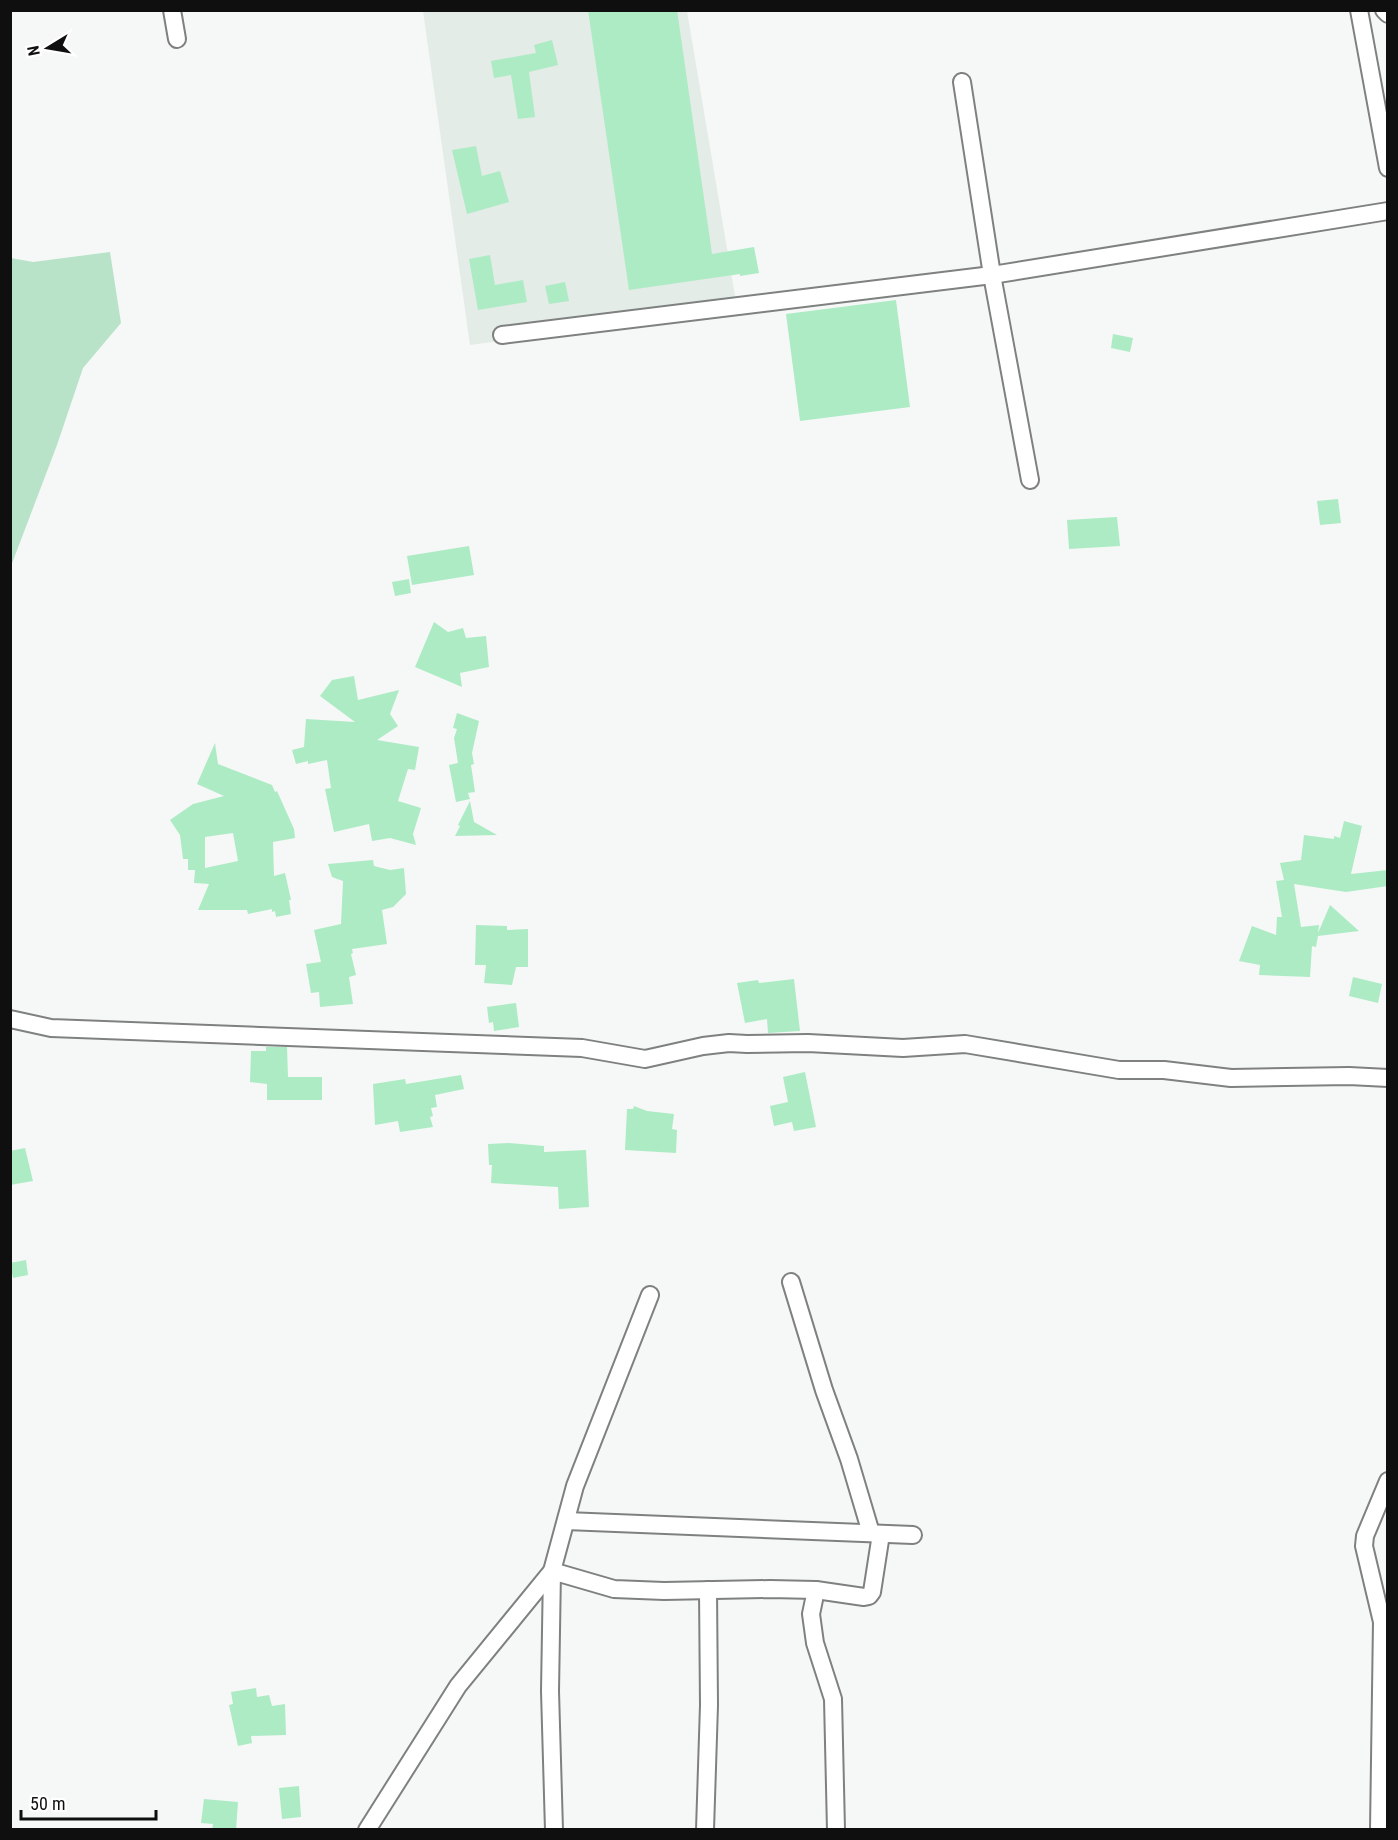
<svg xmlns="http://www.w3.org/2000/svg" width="1398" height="1840" viewBox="0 0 1398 1840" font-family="'Roboto Condensed',sans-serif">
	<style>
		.built { fill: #e3ece6 }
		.green { fill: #b8e3c9 }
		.building { fill: #adebc5; fill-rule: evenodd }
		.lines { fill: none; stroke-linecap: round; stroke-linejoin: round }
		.street-casing { stroke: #7e817f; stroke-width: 20 }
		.street { stroke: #fff; stroke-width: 16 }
	</style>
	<rect width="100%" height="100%" fill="#f5f8f6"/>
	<polygon class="built" points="423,11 687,11 737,308 470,345"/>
	<polygon class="green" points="110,252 121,323 83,368 57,445 11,566 11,258 33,262"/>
	<g class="building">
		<polygon points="588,10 677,10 712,254 754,247 759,273 740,276 740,274 629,290"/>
		<polygon points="552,40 558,65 529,72 535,117 518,119 511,75 494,78 491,61 536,53 534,45"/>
		<polygon points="476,146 482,176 500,171 509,202 467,214 452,150"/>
		<polygon points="490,255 495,285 523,280 527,302 478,310 469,259"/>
		<polygon points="565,282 569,301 549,304 545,286"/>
		<polygon points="896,300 910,407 800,421 786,314"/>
		<polygon points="1113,334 1133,338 1130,352 1111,348"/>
		<polygon points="1338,499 1341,523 1320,525 1317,501"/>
		<polygon points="1117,517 1120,546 1069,549 1067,520"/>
		<polygon points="469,546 474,575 412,585 407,556"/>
		<polygon points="409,579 411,593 395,596 392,582"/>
		<polygon points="434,622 448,632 463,628 466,638 486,636 489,667 460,673 462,687 415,667"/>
		<polygon points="354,676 358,700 399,690 390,714 398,726 377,740 419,747 415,770 408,769 398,801 421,808 413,834 416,845 390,838 372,841 369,824 334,832 325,789 331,788 327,760 308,764 308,761 296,764 292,750 304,747 306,719 355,722 320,696 332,680"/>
		<polygon points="457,713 479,721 472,753 474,764 471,765 475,792 468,793 470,799 456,802 449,765 458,763 454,738 457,729 453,728"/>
		<path d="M 215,743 L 218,764 L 272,785 L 275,792 L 277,791 L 294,829 L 295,838 L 273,842 L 274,876 L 285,873 L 291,900 L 289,900 L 291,914 L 276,917 L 275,911 L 272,912 L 272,909 L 248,914 L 247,910 L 198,910 L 209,884 L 194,883 L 195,870 L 188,870 L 188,859 L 183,859 L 180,835 L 170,820 L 193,804 L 224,796 L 197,784 ZM 233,833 L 238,861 L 205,868 L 205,837 Z"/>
		<polygon points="470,801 474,822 497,835 455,836 460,826 458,825"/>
		<polygon points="1344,821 1362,826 1351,874 1388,870 1388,886 1346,892 1294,884 1301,927 1319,925 1318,933 1330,905 1359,931 1318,936 1316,947 1312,946 1310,977 1259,975 1260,965 1239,961 1252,926 1276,935 1277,917 1282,917 1276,881 1284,880 1280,863 1301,860 1304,835 1334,839 1334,836 1340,838"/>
		<polygon points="373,860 374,866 390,870 404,868 406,894 393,907 382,910 387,944 352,949 353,953 351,954 356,975 349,977 353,1004 320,1007 319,992 311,993 306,964 321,962 314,930 341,924 343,881 332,877 328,864"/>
		<polygon points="476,925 507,926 507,930 528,929 528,967 516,967 512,985 484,983 486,965 475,965"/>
		<polygon points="1353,977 1382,984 1378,1003 1349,996"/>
		<polygon points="794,979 800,1031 768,1033 767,1019 745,1023 737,983 758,980 759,983"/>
		<polygon points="516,1003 519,1027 494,1031 493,1022 489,1023 487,1007"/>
		<polygon points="266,1047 287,1047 288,1077 322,1077 322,1100 267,1100 267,1084 250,1082 251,1051 266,1051"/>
		<polygon points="805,1072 816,1127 794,1131 792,1122 774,1126 770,1106 788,1102 783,1077"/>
		<polygon points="461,1075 464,1089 435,1095 437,1107 431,1108 433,1116 430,1117 433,1127 400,1132 398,1121 375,1125 373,1084 405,1079 406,1084"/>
		<polygon points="634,1106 647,1111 674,1114 672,1129 677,1130 676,1153 625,1150 627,1109 633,1109"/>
		<polygon points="509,1143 544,1146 544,1152 586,1150 589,1207 559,1209 558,1187 491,1183 492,1165 489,1165 488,1144"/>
		<polygon points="25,1148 33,1181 10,1185 10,1151"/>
		<polygon points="26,1260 28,1275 13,1278 10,1263"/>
		<polygon points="256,1688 257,1697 269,1695 272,1706 285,1704 286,1735 251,1736 252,1743 238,1746 229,1705 233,1704 231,1692"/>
		<polygon points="299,1786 301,1817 282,1819 279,1788"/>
		<polygon points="204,1799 238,1802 236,1830 212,1830 213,1824 201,1823"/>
	</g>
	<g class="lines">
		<g class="street-casing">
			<g id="street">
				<polyline points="172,10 177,39"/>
				<polyline points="1359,10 1388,168"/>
				<polyline points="1384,10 1388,14"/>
				<polyline points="962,82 992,275 1030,480"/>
				<polyline points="502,335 992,275 1388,211"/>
				<polyline points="10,1019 51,1028 582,1048 645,1059 703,1046 729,1043 747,1044 808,1043 903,1048 965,1044 1119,1070 1164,1070 1231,1078 1349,1076 1388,1078"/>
				<polyline points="791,1282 824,1390 849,1459 871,1533"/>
				<polyline points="566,1521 913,1535"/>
				<polyline points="816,1590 811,1614 815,1643 833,1699 836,1830"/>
				<polyline points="367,1830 458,1686 552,1571 614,1589 664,1591 770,1589 816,1590 864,1597 869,1596 872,1592 881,1534"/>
				<polyline points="554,1830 550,1691 552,1571 575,1486 650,1295"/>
				<polyline points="705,1830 709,1705 708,1590"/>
				<polyline points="1379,1830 1382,1622 1364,1546 1365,1536 1388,1481"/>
			</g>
		</g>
		<use href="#street" class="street"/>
	</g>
	<rect width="1398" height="1840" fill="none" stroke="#0e0f0e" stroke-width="24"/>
	<g transform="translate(48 48) rotate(259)" stroke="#ffffff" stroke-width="4.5" paint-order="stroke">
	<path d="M0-4.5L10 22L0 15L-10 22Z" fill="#0e0f0e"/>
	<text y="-9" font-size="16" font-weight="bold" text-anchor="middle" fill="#0e0f0e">N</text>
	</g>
	<path d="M21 1810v9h135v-9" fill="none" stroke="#0e0f0e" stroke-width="3"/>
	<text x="30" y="1810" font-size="18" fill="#0e0f0e" stroke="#ffffff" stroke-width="4.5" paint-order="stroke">50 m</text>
</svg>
